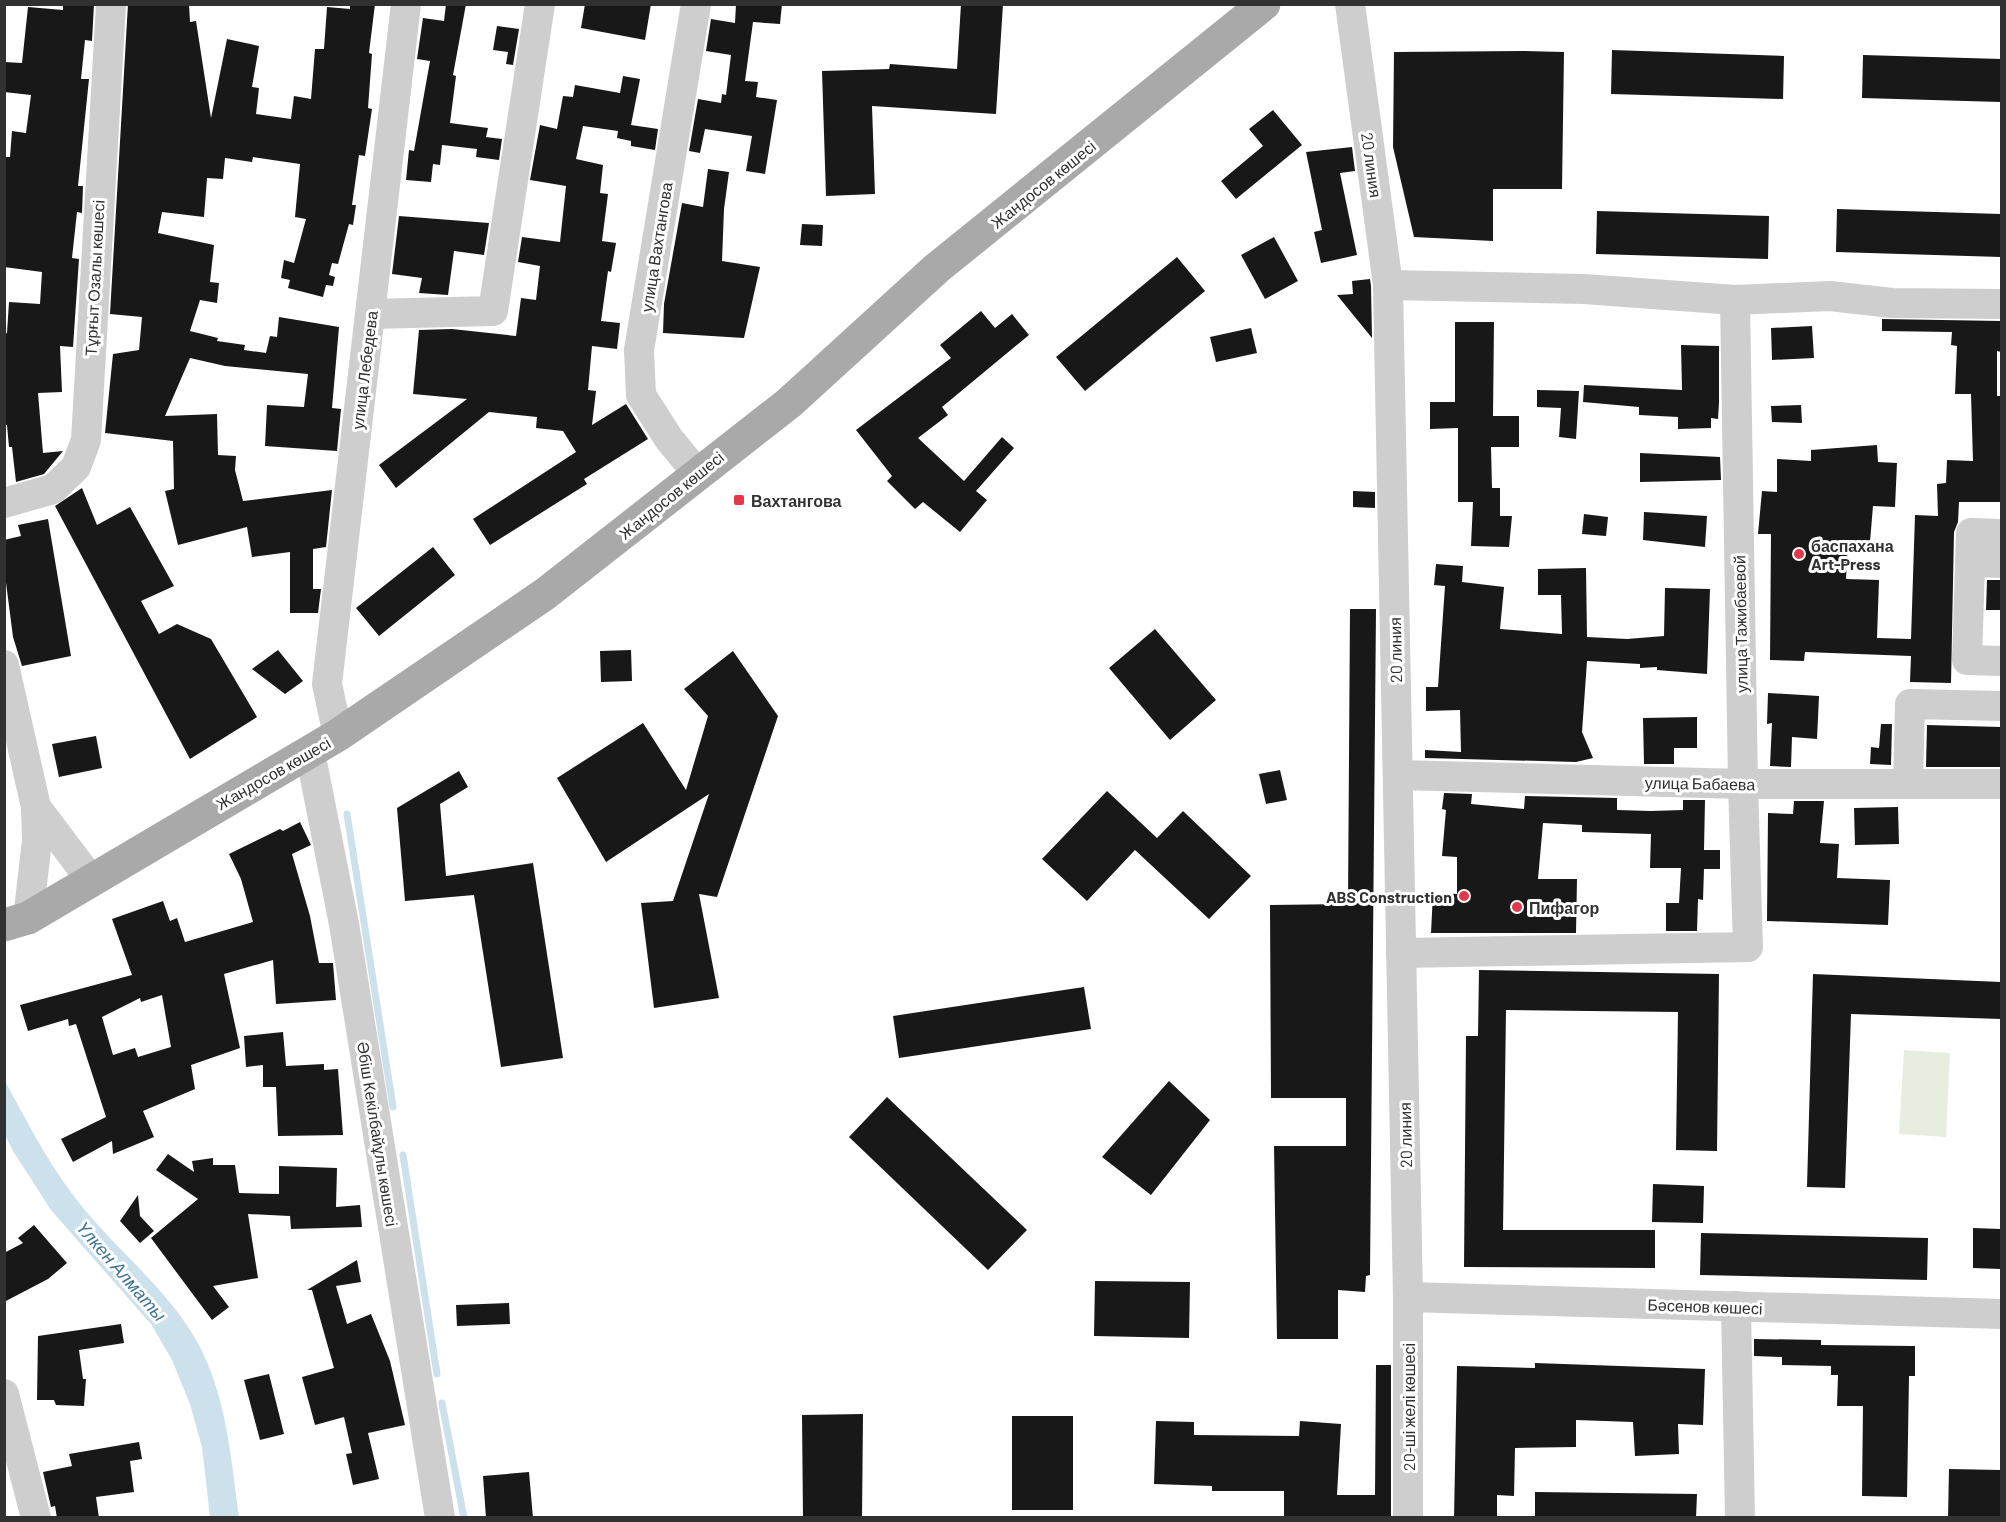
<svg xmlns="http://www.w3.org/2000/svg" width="2006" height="1522" viewBox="0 0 2006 1522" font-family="Barlow,sans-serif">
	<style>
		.green { fill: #e7eddf }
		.water { fill: #cce1ec }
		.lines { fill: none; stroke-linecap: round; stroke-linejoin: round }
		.stream { stroke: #cce1ec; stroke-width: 7 }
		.building { fill: #181818; fill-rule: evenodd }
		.minor { stroke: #cecece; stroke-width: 30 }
		.major { stroke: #a9a9a9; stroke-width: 33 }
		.poi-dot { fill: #e2384b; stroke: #fff; stroke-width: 2 }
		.labels { text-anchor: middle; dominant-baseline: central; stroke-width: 6; stroke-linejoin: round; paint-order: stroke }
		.street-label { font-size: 16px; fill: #313131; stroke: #fff }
		.poi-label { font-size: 16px; font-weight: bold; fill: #313131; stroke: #fff; text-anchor: start }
		.water-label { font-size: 18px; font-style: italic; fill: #3f7592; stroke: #fff }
	</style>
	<rect width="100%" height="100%" fill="#fff"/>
	<polygon class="green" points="1904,1050 1950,1053 1946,1137 1899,1134"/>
	<path class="water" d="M 5,1081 C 25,1118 45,1157 70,1191 C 109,1245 167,1286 199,1345 C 227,1399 231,1459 239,1517 L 210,1517 L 202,1447 L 190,1404 L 172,1360 L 151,1324 L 51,1210 L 13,1151 L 5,1135 Z"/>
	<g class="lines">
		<g class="stream">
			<polyline points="347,814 393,1107"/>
			<polyline points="403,1155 437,1374"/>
			<polyline points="442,1403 464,1518"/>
		</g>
	</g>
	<g class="building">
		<polygon points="63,4 94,4 92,41 85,40 81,79 89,79 78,186 83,186 82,213 77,212 72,258 79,259 73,347 60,346 62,392 38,393 43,453 63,451 44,474 16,482 12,447 9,447 7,425 4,425 4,334 7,333 9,302 40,304 42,272 4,267 4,157 10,157 12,131 26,133 31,95 4,92 4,62 22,63 28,7 63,10"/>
		<polygon points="128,4 189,4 190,22 196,21 211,118 227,39 259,46 252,87 259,88 256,114 291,119 294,96 311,99 315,49 324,49 327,7 350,9 350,4 375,4 369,53 372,54 368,108 372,109 365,156 359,155 352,205 356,205 353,225 349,224 338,264 332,263 329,275 335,277 333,286 326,285 323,297 288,288 290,280 281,278 284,260 294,263 306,219 295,217 300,164 253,157 252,162 225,158 223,179 207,178 204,217 162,212 158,233 214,245 210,282 219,283 217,303 200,300 190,331 218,338 217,341 245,345 244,350 266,353 270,336 277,337 279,317 339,327 332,408 341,409 337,451 265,446 267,405 304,407 308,374 225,366 190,358 165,416 217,414 218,455 236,456 235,470 243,501 332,490 326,547 313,549 313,589 321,589 318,613 290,613 290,552 252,557 247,527 178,545 165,491 174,489 173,441 105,433 113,354 139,350 142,317 110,314"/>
		<polygon points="446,4 466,4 453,75 456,76 450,123 488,128 486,137 502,139 499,160 476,157 477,149 442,145 440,165 433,164 431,182 406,180 409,150 414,151 430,61 417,59 423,18 444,21"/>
		<polygon points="585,4 651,4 645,40 581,28"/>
		<polygon points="736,4 782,4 780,24 753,22 745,81 758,82 756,97 777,100 765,174 746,171 752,136 705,129 700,153 689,151 698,99 721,103 722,94 726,95 731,55 706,51 711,19 735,23"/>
		<polygon points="961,4 1003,4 996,114 872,106 875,194 826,196 822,71 889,69 890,64 957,69"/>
		<polygon points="497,26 519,29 513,65 506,64 508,52 493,50"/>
		<polygon points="1612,50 1784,56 1783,99 1611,94"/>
		<polygon points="1523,51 1564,52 1562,189 1493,189 1493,241 1414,237 1393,147 1394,52"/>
		<polygon points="1863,55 2001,59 2001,102 1862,98"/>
		<polygon points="623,76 640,79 631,125 658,129 655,150 631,146 631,141 617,138 618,131 583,126 576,159 603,165 600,193 608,194 602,241 616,243 611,272 608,271 601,321 620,323 617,349 592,346 588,390 596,391 592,425 626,404 648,439 584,479 587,484 490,545 473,519 576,452 563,431 536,428 537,417 489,412 396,488 379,465 467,399 413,394 419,330 452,329 516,336 521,298 536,300 540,266 518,262 522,237 560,242 566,186 530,180 540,125 557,129 563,96 573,97 575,85 620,93"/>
		<polygon points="1273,110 1302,145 1236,199 1221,181 1263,146 1249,129"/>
		<polygon points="1352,147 1355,171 1340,173 1357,255 1321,263 1314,232 1322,230 1306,152"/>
		<polygon points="708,169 729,172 724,209 722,261 760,267 744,338 663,333 664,304 682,203 703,207"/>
		<polygon points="1837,209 2001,214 2001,257 1836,252"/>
		<polygon points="1597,211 1769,216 1768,259 1596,254"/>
		<polygon points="399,216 489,223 484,255 454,251 448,295 419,293 422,278 392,274"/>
		<polygon points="802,224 823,225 822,246 800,245"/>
		<polygon points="1274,237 1298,281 1265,299 1241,255"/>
		<polygon points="1177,257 1205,291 1085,391 1056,357"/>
		<polygon points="1370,279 1371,286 1372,338 1337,295 1353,294 1352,281"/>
		<polygon points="981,311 995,328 1012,314 1029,335 942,407 948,415 918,438 964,481 1002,437 1014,448 976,491 987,500 960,532 923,502 915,509 887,481 892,476 856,430 951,358 940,345"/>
		<polygon points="1882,319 2001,321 2001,352 1997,351 1997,396 2001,396 2001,502 1959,502 1958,522 1954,532 1951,683 1910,682 1911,656 1805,652 1804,661 1770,660 1771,534 1758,534 1762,491 1777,492 1777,459 1811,461 1811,450 1877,445 1878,462 1897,463 1895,507 1873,506 1870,542 1848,540 1846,579 1879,580 1877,638 1911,639 1915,515 1938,516 1937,484 1946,483 1947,460 1973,461 1971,394 1955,394 1957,346 1951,345 1952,332 1882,331"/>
		<polygon points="1455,322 1494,322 1493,416 1519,416 1519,447 1491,447 1492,488 1500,488 1500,516 1512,516 1509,547 1471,546 1473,502 1458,502 1458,428 1430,429 1430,402 1455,402"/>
		<polygon points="1812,326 1814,358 1772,360 1771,328"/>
		<polygon points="1251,328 1257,353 1216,362 1210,337"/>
		<polygon points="1681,345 1719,346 1719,402 1718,419 1711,418 1711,428 1678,429 1678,417 1639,415 1639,407 1583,402 1584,385 1682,390"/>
		<polygon points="1537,390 1579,391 1576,439 1559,437 1561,408 1537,407"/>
		<polygon points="1801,405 1802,423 1772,422 1771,406"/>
		<polygon points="1640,453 1720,457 1721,480 1640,482"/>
		<polygon points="82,488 97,525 130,507 174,586 141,601 159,634 177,624 211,639 257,717 190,759 55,506"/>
		<polygon points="1353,491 1375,492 1375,508 1353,507"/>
		<polygon points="1644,512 1707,516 1705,547 1643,540"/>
		<polygon points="1584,514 1608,517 1606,536 1582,534"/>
		<polygon points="48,519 71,656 22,666 13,637 4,567 4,540 21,536 18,525"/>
		<polygon points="433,547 455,575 379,636 356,608"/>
		<polygon points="1436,564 1463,566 1462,582 1504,587 1500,629 1562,634 1561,595 1538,595 1538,569 1586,568 1587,637 1627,639 1664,636 1665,588 1710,589 1707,674 1657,670 1657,667 1640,668 1640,664 1587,661 1582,732 1593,758 1576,762 1425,758 1425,750 1461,752 1460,710 1426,711 1426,687 1438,687 1445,586 1434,585"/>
		<polygon points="1987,580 2001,580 2001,610 1986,610"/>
		<polygon points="1350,609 1376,609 1370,1275 1366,1276 1365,1292 1338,1290 1338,1339 1277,1339 1274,1146 1346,1146 1346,1098 1271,1098 1270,905 1348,904"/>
		<polygon points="1155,629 1216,700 1170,740 1109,668"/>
		<polygon points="278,650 303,681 285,694 252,669"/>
		<polygon points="631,650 632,681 601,682 600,651"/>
		<polygon points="733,651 778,716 717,897 699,894 719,998 654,1008 641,903 673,901 709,794 606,862 557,778 643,723 686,790 708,716 684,689"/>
		<polygon points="1768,693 1819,696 1817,739 1792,737 1791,767 1770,766 1772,723 1767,724"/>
		<polygon points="1697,717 1697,748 1674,748 1674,764 1644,764 1643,718"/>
		<polygon points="1881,724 1892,724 1891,765 1870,764 1871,747 1879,748"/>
		<polygon points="1927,725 2001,727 2001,767 1926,767"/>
		<polygon points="96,736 102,768 59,777 52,744"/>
		<polygon points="1280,770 1287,800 1266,804 1259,774"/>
		<polygon points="459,771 468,787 440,804 446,876 533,863 563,1058 501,1067 474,895 405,901 397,808"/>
		<polygon points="1107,791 1157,838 1183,811 1251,876 1209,919 1135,850 1087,901 1042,859"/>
		<polygon points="1444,793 1472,794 1471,804 1524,809 1525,796 1617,798 1617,810 1651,811 1683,810 1683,800 1705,800 1704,850 1720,850 1720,869 1704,869 1703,900 1698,899 1697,931 1666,931 1666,903 1679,903 1681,868 1650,868 1651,834 1582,832 1582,825 1543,823 1538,879 1577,879 1576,933 1431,933 1433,893 1457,894 1457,857 1442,856 1446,810 1442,809"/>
		<polygon points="1794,801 1824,801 1820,843 1839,844 1837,878 1890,880 1888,925 1767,921 1768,813 1793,814"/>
		<polygon points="1898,807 1899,844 1855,845 1854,808"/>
		<path d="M 300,822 L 311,845 L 292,854 L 310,916 L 319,963 L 333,963 L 336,1000 L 276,1004 L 273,960 L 224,974 L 240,1048 L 191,1065 L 195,1089 L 143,1111 L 154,1137 L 113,1154 L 112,1141 L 73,1162 L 61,1139 L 106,1117 L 76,1024 L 69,1026 L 68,1019 L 28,1031 L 20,1005 L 132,975 L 112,919 L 163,901 L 170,921 L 177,918 L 185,942 L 253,922 L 241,879 L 229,854 L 280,829 L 283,831 ZM 162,995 L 171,1047 L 138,1057 L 135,1048 L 113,1055 L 102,1017 L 140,998 L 141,1002 Z"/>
		<polygon points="1479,970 1719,974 1717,1151 1676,1150 1678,1012 1506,1010 1503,1230 1655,1230 1655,1268 1464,1267 1466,1036 1478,1036"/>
		<polygon points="1813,974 2001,982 2001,1019 1851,1014 1845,1188 1807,1187"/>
		<polygon points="1084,987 1091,1029 899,1058 893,1016"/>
		<polygon points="283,1032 286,1066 324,1064 324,1070 338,1069 343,1135 278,1136 276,1087 263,1087 263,1065 246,1067 244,1036"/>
		<polygon points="1169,1081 1210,1120 1151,1195 1102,1157"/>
		<polygon points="887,1097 1027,1230 988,1270 849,1137"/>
		<polygon points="168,1154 194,1172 192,1161 213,1158 213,1165 235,1165 239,1193 279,1194 279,1166 337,1168 336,1207 360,1205 362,1227 291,1229 290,1216 248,1214 258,1278 213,1286 229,1307 212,1320 151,1238 198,1199 156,1170"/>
		<polygon points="1653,1184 1704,1186 1703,1223 1652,1222"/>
		<polygon points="138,1195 140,1216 154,1231 140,1243 120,1221"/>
		<polygon points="34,1225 67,1263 48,1279 4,1302 4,1253 23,1243 18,1238"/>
		<polygon points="1973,1228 2001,1229 2001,1269 1973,1268"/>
		<polygon points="1701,1233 1928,1238 1927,1280 1700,1275"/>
		<polygon points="357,1260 361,1282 336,1286 347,1324 371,1314 390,1361 405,1425 368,1433 379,1479 353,1485 346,1454 352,1453 344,1417 315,1425 302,1377 334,1368 312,1290 307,1290"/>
		<polygon points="1095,1281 1190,1282 1189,1338 1094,1336"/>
		<polygon points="509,1303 510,1324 457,1326 456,1305"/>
		<polygon points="121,1324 124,1343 79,1350 83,1379 86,1379 84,1406 56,1405 54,1400 37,1400 38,1336"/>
		<polygon points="1754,1339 1821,1340 1821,1345 1915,1346 1915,1376 1909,1376 1907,1497 1862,1496 1863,1406 1837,1406 1838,1375 1831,1375 1831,1366 1782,1365 1782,1357 1754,1356"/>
		<polygon points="1535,1363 1705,1369 1703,1425 1678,1424 1679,1454 1635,1456 1633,1422 1576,1420 1576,1447 1515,1448 1514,1496 1497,1495 1497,1518 1454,1518 1457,1366 1535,1368"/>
		<polygon points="1376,1365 1391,1365 1391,1518 1284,1518 1284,1491 1212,1491 1212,1486 1154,1484 1156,1421 1194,1422 1194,1435 1299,1436 1300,1421 1341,1424 1337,1495 1375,1495"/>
		<polygon points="269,1374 284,1434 260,1440 244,1380"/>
		<polygon points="863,1414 862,1518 803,1518 802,1415"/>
		<rect x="1012" y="1416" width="61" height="94"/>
		<polygon points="139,1442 142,1459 130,1461 134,1492 96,1497 99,1518 57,1518 55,1506 51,1507 43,1472 72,1466 69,1454"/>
		<polygon points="1949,1469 2001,1470 2001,1518 1948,1518"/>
		<polygon points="529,1472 533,1518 486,1518 483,1476"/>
		<polygon points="1535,1492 1697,1494 1696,1518 1535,1518"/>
	</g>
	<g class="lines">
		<g class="minor">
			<polyline points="696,4 639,350 641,395 669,439 697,473"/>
			<polyline points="1350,4 1388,285 1408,1297 1408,1518"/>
			<polyline points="1388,285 1584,289 1735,300 1830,296 1892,303 2002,304"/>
			<polyline points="371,314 493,311 540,4"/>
			<polyline points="4,503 53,489 76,467 86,440 111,4"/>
			<polyline points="2002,534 1971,533 1967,660 2002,661"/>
			<polyline points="1970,562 2002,563"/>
			<polyline points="4,665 36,807 37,841 28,918"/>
			<polyline points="338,735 327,684 406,4"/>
			<polyline points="310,752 344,924 440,1518"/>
			<polyline points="1398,775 1743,784 2002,784"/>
			<polyline points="1908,784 1910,704 2002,706"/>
			<polyline points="36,807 91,880"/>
			<polyline points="1401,953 1748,947 1743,784 1735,300"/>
			<polyline points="1408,1297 2002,1314"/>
			<polyline points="1736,1306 1740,1518"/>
			<polyline points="4,1394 36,1518"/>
		</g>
		<polyline class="major" points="4,925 28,918 338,735 545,594 789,403 937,268 1264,4"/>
	</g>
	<g class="poi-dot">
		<rect x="733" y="494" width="12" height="12" rx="3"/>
		<circle cx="1799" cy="554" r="6"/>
		<circle cx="1464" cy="896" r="6"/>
		<circle cx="1517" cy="907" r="6"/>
	</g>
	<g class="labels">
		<g class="street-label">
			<text transform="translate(1372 165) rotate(82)">20 линия</text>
			<text transform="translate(1043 184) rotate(-39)">Жандосов көшесі</text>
			<text transform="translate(656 247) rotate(-81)">улица Вахтангова</text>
			<text transform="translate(94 278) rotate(-87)">Тұрғыт Озалы көшесі</text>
			<text transform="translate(364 370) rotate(-83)">улица Лебедева</text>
			<text transform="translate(671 495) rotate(-39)">Жандосов көшесі</text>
			<text transform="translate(1740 624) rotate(-91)">улица Тажибаевой</text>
			<text transform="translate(1395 650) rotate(-91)">20 линия</text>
			<text transform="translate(273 773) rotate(-30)">Жандосов көшесі</text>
			<text transform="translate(1700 783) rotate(1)">улица Бабаева</text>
			<text transform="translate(378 1134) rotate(81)">Әбіш Кекілбайұлы көшесі</text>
			<text transform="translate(1405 1135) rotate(-91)">20 линия</text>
			<text transform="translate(1705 1306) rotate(2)">Бәсенов көшесі</text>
			<text transform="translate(1408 1407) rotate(-90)">20-ші желі көшесі</text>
		</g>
		<g class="poi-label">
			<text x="751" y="500">Вахтангова</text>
			<text x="1811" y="545">баспахана<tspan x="1811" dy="18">Art-Press</tspan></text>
			<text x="1452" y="896" text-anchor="end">ABS Construction</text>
			<text x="1529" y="907">Пифагор</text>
		</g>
		<g class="water-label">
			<text transform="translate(122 1271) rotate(49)">Үлкен Алматы</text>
		</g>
	</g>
	<rect width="2006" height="1522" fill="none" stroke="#313131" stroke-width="12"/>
</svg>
